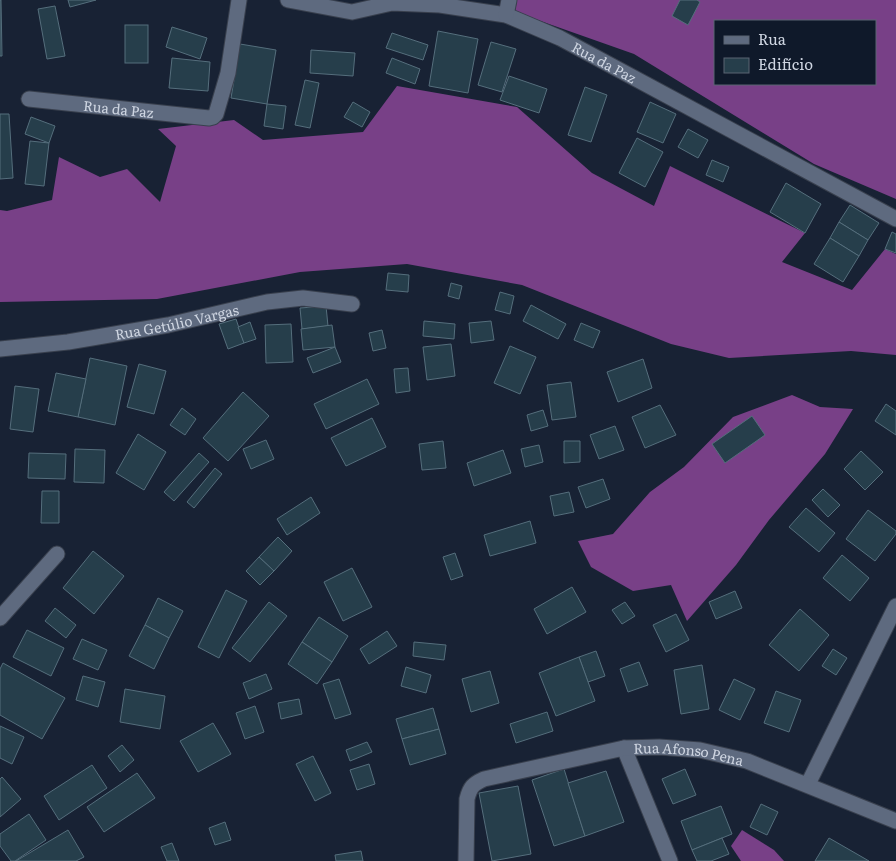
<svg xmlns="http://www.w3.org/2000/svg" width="896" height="861" viewBox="0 0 896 861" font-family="Literata,serif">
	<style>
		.forest { fill: #784087; fill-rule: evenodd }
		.building { fill: #263e4b; stroke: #556e7c }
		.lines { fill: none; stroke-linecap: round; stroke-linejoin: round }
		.minor-casing { stroke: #39404e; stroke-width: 17 }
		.minor { stroke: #5e6a7f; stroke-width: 15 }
		.labels { text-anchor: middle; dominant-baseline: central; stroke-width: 4; stroke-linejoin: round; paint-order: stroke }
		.street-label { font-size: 14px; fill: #ced5e1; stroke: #0f192a }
	</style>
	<rect width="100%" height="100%" fill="#182234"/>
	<g class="forest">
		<path d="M 517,0 L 896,0 L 896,199 L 814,164 L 634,54 L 515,12 ZM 715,21 L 875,21 L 875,84 L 715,84 Z"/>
		<polygon points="397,86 517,107 592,173 654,206 670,166 805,233 782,262 852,290 885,249 896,254 896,355 851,351 729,358 671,344 522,285 407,264 300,272 157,299 0,302 0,210 7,211 52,200 59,157 100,177 127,169 160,202 176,146 158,129 234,120 263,140 363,132"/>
		<polygon points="792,395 820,407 853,409 825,454 769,520 736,565 687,621 671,585 633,591 591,567 578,541 613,534 650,492 684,467 733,417"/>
		<polygon points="742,830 774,850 784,861 741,861 731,846"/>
	</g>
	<g class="building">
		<polygon points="0,0 1,0 2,56 0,56"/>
		<polygon points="68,0 96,0 70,7"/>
		<polygon points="680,0 697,0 700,2 688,25 672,16"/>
		<polygon points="55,6 65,56 47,59 38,9"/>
		<rect x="125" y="25" width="23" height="38"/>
		<polygon points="172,27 207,38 200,59 166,47"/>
		<polygon points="438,31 478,39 468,93 429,86"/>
		<polygon points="392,33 428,45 423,60 386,48"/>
		<polygon points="491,42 516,49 502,92 478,85"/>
		<polygon points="240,44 276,50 267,104 231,98"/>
		<polygon points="311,50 355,53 353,76 310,73"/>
		<polygon points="172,58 210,62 208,91 169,88"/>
		<polygon points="392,58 420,69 415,84 386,73"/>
		<polygon points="509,76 547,89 539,113 500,100"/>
		<polygon points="305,80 319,83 310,128 295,125"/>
		<polygon points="585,87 607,95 591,142 568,135"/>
		<polygon points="353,102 370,112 362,127 344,117"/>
		<polygon points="650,102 676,114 663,143 637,132"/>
		<polygon points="267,104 286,106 283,129 264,126"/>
		<polygon points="0,114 9,114 13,178 0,179"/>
		<polygon points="31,117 55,126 49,143 25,134"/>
		<polygon points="688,129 708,140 698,158 678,147"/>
		<polygon points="637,138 663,152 645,187 619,173"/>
		<polygon points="30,141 49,143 44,186 25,184"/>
		<polygon points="712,160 729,167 723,182 706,175"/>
		<polygon points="786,183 821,204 805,233 770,212"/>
		<polygon points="850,205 879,223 868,240 839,222"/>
		<polygon points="839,222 868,240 859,256 830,238"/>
		<polygon points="892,232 896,234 896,253 885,249"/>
		<polygon points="830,238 859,256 843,282 814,264"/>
		<polygon points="388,273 409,275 408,292 386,290"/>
		<polygon points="451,283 462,286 459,299 448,296"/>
		<polygon points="500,292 514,296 510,314 495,310"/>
		<polygon points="531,305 566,324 558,339 523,321"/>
		<polygon points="326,306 328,326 302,329 300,308"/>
		<polygon points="236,319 244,343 228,349 219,324"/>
		<polygon points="424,321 455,324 454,339 423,336"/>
		<polygon points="491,321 494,340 471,343 469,323"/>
		<polygon points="250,322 256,339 244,343 238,327"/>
		<polygon points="581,323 600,331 593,348 574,340"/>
		<polygon points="291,324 293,362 266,363 265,325"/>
		<polygon points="332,325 335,347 303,350 301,329"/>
		<polygon points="382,330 386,348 373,351 369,333"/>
		<polygon points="451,344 455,376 427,380 423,347"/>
		<polygon points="510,346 536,357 520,394 494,383"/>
		<polygon points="335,347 341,362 313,373 307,358"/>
		<polygon points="90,358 127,366 115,425 78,417"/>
		<polygon points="643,359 652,388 618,402 607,372"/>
		<polygon points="139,364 166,371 154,414 127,407"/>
		<polygon points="408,368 410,391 396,393 394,369"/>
		<polygon points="56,373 86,379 78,417 48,411"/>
		<polygon points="367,379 379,404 326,429 314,404"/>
		<polygon points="571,382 576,417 552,420 547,385"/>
		<polygon points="15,386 39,389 33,432 10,429"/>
		<polygon points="243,392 269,416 228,461 203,438"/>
		<polygon points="886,404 896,411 896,435 875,421"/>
		<polygon points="660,405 676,435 645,448 632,417"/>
		<polygon points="182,408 196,419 185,435 170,425"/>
		<polygon points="543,410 548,426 531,431 527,415"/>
		<polygon points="752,416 765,435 725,463 712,444"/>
		<polygon points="372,418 386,447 346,466 331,438"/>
		<polygon points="615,426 624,450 599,459 590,435"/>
		<polygon points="138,434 166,452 144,490 116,473"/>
		<polygon points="266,440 274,459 251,469 243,449"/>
		<polygon points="443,441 446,468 422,470 419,444"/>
		<polygon points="564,441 580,441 580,462 564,463"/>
		<polygon points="539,445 543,462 525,467 521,449"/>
		<polygon points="75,449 105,450 104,483 74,482"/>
		<polygon points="503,450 511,473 474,486 467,463"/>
		<polygon points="861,451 883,472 865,490 844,469"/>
		<polygon points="29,453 66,454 65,479 28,478"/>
		<polygon points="199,453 209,462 174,501 164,492"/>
		<polygon points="215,468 222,474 194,508 187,502"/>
		<polygon points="603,479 610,499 586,508 578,487"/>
		<polygon points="823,489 840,505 828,517 812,500"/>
		<polygon points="42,491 59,491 59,523 41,523"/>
		<polygon points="569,492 574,512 554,516 550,496"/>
		<polygon points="311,497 320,513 287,535 277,519"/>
		<polygon points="806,508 835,533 819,552 789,527"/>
		<polygon points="868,510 896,531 896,534 875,561 846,539"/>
		<polygon points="530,521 536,543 490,556 484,535"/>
		<polygon points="278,537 292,551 274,571 259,557"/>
		<polygon points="93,551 124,576 94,614 63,588"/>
		<polygon points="455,553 463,576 451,580 443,557"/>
		<polygon points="842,555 869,578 850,601 823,578"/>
		<polygon points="259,557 274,571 260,585 246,571"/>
		<polygon points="352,568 372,607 343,621 324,582"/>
		<polygon points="572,587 586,612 547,634 534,609"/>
		<polygon points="226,590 247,601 219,658 198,647"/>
		<polygon points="735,591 742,608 716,619 709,602"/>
		<polygon points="158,598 183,611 169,638 145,625"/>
		<polygon points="269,602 287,616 250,662 232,648"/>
		<polygon points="625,602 635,616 622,624 612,610"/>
		<polygon points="55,608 76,625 66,638 45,621"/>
		<polygon points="800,609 829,635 799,671 769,645"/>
		<polygon points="676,614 689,640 666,652 653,625"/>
		<polygon points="319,617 348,636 332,662 302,642"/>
		<polygon points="145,625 169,638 154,669 129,656"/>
		<polygon points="27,630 64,648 51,676 13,657"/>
		<polygon points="387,631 397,646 369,664 360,649"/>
		<polygon points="82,639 107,650 98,670 73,659"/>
		<polygon points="302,642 332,662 317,684 288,664"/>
		<polygon points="414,642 446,645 444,660 413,656"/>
		<polygon points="833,649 847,658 836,675 822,666"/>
		<polygon points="596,651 605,676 588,682 579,657"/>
		<polygon points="579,657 595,701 556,716 539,673"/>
		<polygon points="639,662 648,685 628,692 620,669"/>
		<polygon points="3,663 65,698 42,739 0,715 0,669"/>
		<polygon points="702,665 709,709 681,714 674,670"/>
		<polygon points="406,667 431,675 426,693 401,686"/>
		<polygon points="490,671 499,703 471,712 462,679"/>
		<polygon points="266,674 272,689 249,699 243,683"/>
		<polygon points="83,676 105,682 98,707 76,700"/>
		<polygon points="339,679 351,714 335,719 323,684"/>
		<polygon points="734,679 755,689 740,720 719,710"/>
		<polygon points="125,689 165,696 160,729 120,722"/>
		<polygon points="776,691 801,700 789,732 764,723"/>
		<polygon points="299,699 302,714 281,719 278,703"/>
		<polygon points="255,706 264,732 245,739 236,713"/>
		<polygon points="433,708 439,729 402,739 396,719"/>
		<polygon points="547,712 553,731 516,743 510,724"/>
		<polygon points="213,723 231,754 198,772 180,741"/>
		<polygon points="0,726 24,737 12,764 0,758"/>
		<polygon points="439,729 446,754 410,765 402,739"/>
		<polygon points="367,742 372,752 350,761 346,750"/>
		<polygon points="122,745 134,760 120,772 108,756"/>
		<polygon points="313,756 331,793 315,801 296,764"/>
		<polygon points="369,764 375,784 357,790 350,770"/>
		<polygon points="92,765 107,788 59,820 44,796"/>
		<polygon points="564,769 585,836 554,846 532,780"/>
		<polygon points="685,769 696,795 673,804 662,779"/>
		<polygon points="606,771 624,822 585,836 568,783"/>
		<polygon points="137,773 155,798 104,832 87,807"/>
		<polygon points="2,777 21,799 0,817 0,779"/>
		<polygon points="518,786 531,854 492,861 479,793"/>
		<polygon points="761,804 778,812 767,835 750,827"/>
		<polygon points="721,806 732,834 692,850 681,821"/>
		<polygon points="29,814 46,840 15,861 11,861 0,846 0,834"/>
		<polygon points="225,822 231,840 215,845 209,828"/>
		<polygon points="68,830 84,857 76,861 16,861"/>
		<polygon points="722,838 729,854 711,861 697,861 692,850"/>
		<polygon points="829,838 869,861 815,861"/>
		<polygon points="172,843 179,861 167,861 161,847"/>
		<polygon points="361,851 363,861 336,861 335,855"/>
	</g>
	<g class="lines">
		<g class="minor-casing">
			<g id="minor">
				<path id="s1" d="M 288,0 L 352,12 L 392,3 L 440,5 L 506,15 L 560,38 L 896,219"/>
				<polyline points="506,15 509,0"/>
				<path id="s2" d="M 29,99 L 209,118 L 213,117 L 216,114 L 228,73 L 239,0"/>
				<path id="s3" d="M 0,349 L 68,342 L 168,325 L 267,302 L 303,298 L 352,304"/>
				<polyline points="0,618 57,554"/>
				<polyline points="624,748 670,861"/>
				<polyline points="808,784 896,606"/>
				<path id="s4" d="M 466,861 L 467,799 C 470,787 473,784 484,779 L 624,748 L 659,747 L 700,750 L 747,761 L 896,821"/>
			</g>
		</g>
		<use href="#minor" class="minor"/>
	</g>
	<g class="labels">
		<g class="street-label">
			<text stroke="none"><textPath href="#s1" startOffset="330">Rua da Paz</textPath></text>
			<text stroke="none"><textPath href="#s2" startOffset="90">Rua da Paz</textPath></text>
			<text stroke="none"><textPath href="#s3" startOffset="179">Rua Getúlio Vargas</textPath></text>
			<text stroke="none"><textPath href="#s4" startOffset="298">Rua Afonso Pena</textPath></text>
		</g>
	</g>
	<rect x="714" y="20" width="162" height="65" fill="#0f192a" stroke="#5b6473"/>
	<rect x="724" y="36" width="25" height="8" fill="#5e6a7f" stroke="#5b6473"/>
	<text x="758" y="45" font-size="15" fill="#ced5e1">Rua</text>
	<rect x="724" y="58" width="25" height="15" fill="#263e4b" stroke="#5b6473"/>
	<text x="758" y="70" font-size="15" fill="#ced5e1">Edifício</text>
</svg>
